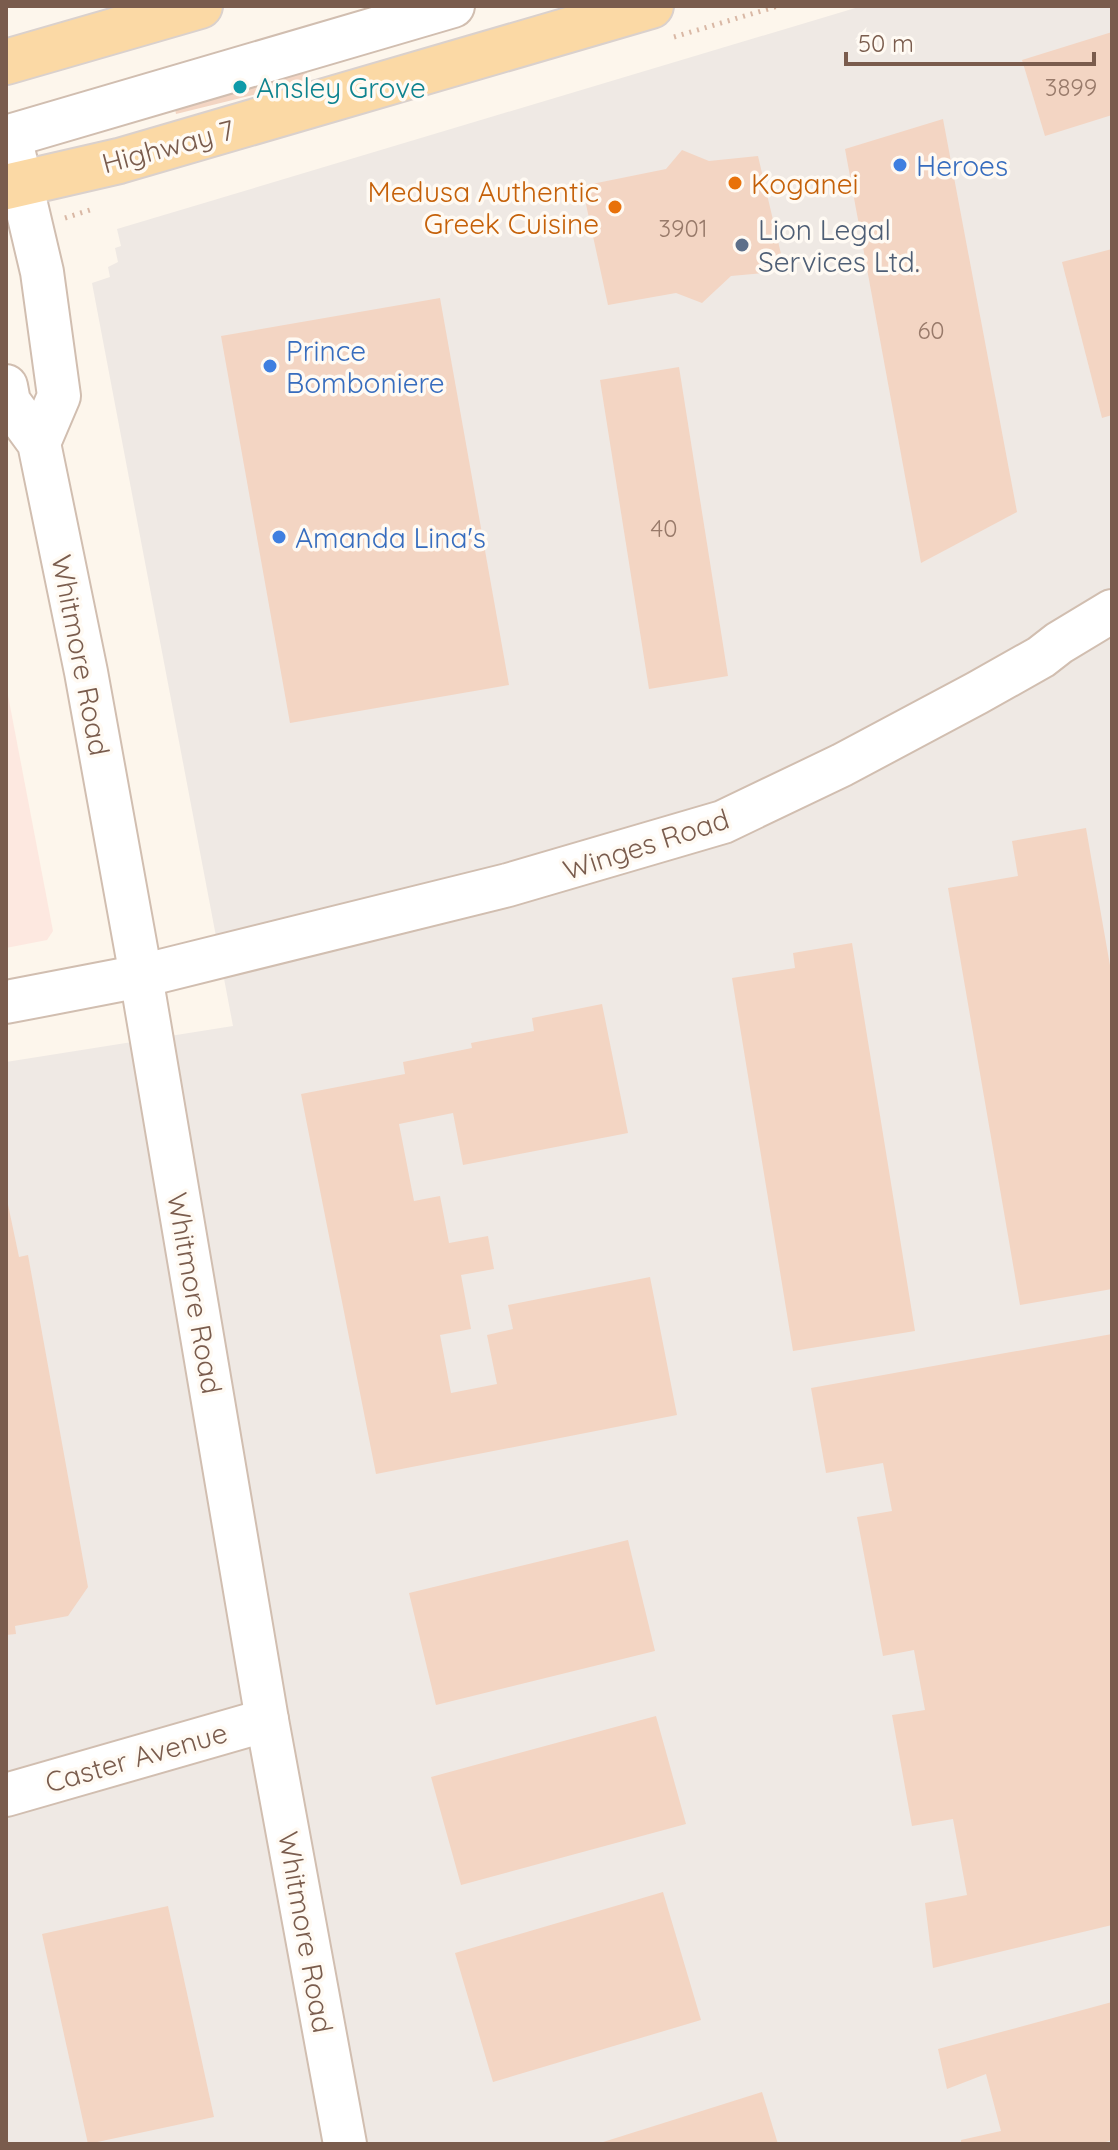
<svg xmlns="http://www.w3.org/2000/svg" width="1118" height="2150" viewBox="0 0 1118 2150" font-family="Quicksand,sans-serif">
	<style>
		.commercial { fill: #fde8e0 }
		.industrial { fill: #efe9e4 }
		.building { fill: #f3d5c3 }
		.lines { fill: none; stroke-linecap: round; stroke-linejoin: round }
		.minor-casing { stroke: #d1beb0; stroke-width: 46 }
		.major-casing { stroke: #dad1cd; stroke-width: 48 }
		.path { stroke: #d9b8a5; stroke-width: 5; stroke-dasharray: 2 6; stroke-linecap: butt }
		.minor { stroke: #fff; stroke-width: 42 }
		.major { stroke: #fbd9a5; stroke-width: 44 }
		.culture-dot { fill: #0f9aa8; stroke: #fffaf3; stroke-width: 3 }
		.shop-dot { fill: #3f7fe0; stroke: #fffaf3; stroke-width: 3 }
		.food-dot { fill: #e8710a; stroke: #fffaf3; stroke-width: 3 }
		.service-dot { fill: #5c6f8a; stroke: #fffaf3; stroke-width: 3 }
		.labels { text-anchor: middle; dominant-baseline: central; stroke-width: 7; stroke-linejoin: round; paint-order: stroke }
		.number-label { font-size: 24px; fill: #987a6a }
		.culture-label { font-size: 28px; fill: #0d838f; stroke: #fffaf3; text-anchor: start }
		.street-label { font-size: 28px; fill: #7a5c4d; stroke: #fffaf3 }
		.shop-label { font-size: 28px; fill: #366cbe; stroke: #fffaf3; text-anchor: start }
		.food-label { font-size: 28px; fill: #c56008; stroke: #fffaf3; text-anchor: start }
		.service-label { font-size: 28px; fill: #4e5e75; stroke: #fffaf3; text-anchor: start }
	</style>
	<rect width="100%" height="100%" fill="#fdf6ec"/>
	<polygon class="commercial" points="6,685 53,931 47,940 6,948"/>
	<polygon class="industrial" points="862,6 1112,6 1112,2144 6,2144 6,1062 233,1026 92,283 110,277 108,267 118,262 115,248 121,246 117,229"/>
	<g class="building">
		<polygon points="1112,32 1112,115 1045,136 1022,60"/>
		<polygon points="303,61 309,81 176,114 172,94"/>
		<polygon points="943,119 1017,512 921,563 845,149"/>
		<polygon points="682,150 709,161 758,156 785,271 731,276 702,303 676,293 608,305 582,186 666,169"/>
		<polygon points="1112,249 1112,415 1102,418 1062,262"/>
		<polygon points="440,298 509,685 290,723 221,336"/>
		<polygon points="679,367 728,676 649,689 600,380"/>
		<polygon points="1086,828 1112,977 1112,1289 1020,1305 948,888 1018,876 1012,841"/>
		<polygon points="852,943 915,1331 793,1351 732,978 795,968 793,953"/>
		<polygon points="602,1004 628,1133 463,1165 453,1113 399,1124 414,1201 440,1196 449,1243 488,1236 494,1269 461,1275 471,1329 440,1335 451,1393 497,1384 487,1335 513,1329 508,1305 650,1277 677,1415 376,1474 301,1094 405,1074 403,1062 472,1048 471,1043 534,1031 532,1018"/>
		<polygon points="6,1195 19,1257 28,1255 88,1587 68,1616 15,1626 16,1634 6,1635"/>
		<polygon points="1112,1334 1112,1925 933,1968 925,1903 967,1895 953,1819 912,1826 892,1715 925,1710 914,1650 883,1656 857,1517 892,1511 883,1463 826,1473 811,1388"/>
		<polygon points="628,1540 655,1651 436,1705 409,1593"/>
		<polygon points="656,1716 686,1824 461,1885 431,1777"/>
		<polygon points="663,1892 701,2020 493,2082 455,1953"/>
		<polygon points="168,1906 214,2117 88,2144 42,1934"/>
		<polygon points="1112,2002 1112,2140 1099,2144 961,2144 961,2140 1001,2131 986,2074 947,2089 938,2049"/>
		<polygon points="762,2092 778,2144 600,2144 600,2143"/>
	</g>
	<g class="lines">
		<g class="minor-casing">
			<g id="minor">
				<polyline points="6,137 453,6"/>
				<polyline points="13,149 42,272 59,396 39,443"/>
				<polyline points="6,386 9,402 39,443 86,672 141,976 267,1720 345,2144"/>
				<polyline points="6,1002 141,976 508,885 723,822 842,765 977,693 1041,657 1059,643 1112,611"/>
				<polyline points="6,1795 267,1720"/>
			</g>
		</g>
		<g class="major-casing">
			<g id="major">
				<polyline points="6,62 200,6"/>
				<polyline points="6,187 119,161 651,6"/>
			</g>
		</g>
		<g class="path">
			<polyline points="674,37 778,6"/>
			<polyline points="65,218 93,209"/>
		</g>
		<use href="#minor" class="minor"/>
		<use href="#major" class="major"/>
	</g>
	<circle class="culture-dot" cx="240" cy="87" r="8"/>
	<g class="shop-dot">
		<circle cx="900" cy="165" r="8"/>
		<circle cx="270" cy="366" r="8"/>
		<circle cx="279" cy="537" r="8"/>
	</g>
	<g class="food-dot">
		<circle cx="735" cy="183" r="8"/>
		<circle cx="615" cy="207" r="8"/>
	</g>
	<circle class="service-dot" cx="742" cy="245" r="8"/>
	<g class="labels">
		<g class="number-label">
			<text x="1071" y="87">3899</text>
			<text x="683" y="228">3901</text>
			<text x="931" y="330">60</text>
			<text x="664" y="528">40</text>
		</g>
		<g class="culture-label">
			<text x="256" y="87">Ansley Grove</text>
		</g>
		<g class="street-label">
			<text transform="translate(168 146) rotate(-15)">Highway 7</text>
			<text transform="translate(81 655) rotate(79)">Whitmore Road</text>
			<text transform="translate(646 844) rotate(-18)">Winges Road</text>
			<text transform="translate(195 1293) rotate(80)">Whitmore Road</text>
			<text transform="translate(136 1757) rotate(-16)">Caster Avenue</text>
			<text transform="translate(306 1932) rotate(80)">Whitmore Road</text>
		</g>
		<g class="shop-label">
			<text x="916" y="165">Heroes</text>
			<text x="286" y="350">Prince<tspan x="286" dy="32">Bomboniere</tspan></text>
			<text x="295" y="537">Amanda Lina's</text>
		</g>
		<g class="food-label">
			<text x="751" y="183">Koganei</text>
			<text x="599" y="191" text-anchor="end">Medusa Authentic<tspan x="599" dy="32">Greek Cuisine</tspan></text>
		</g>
		<g class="service-label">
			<text x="758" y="229">Lion Legal<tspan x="758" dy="32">Services Ltd.</tspan></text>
		</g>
	</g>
	<rect width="1118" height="2150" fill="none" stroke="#7a5c4d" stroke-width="16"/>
	<path d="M846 52v12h248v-12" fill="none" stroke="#7a5c4d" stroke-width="4"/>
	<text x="858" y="52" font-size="24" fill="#7a5c4d" stroke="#fffaf3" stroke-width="6" paint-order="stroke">50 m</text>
</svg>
